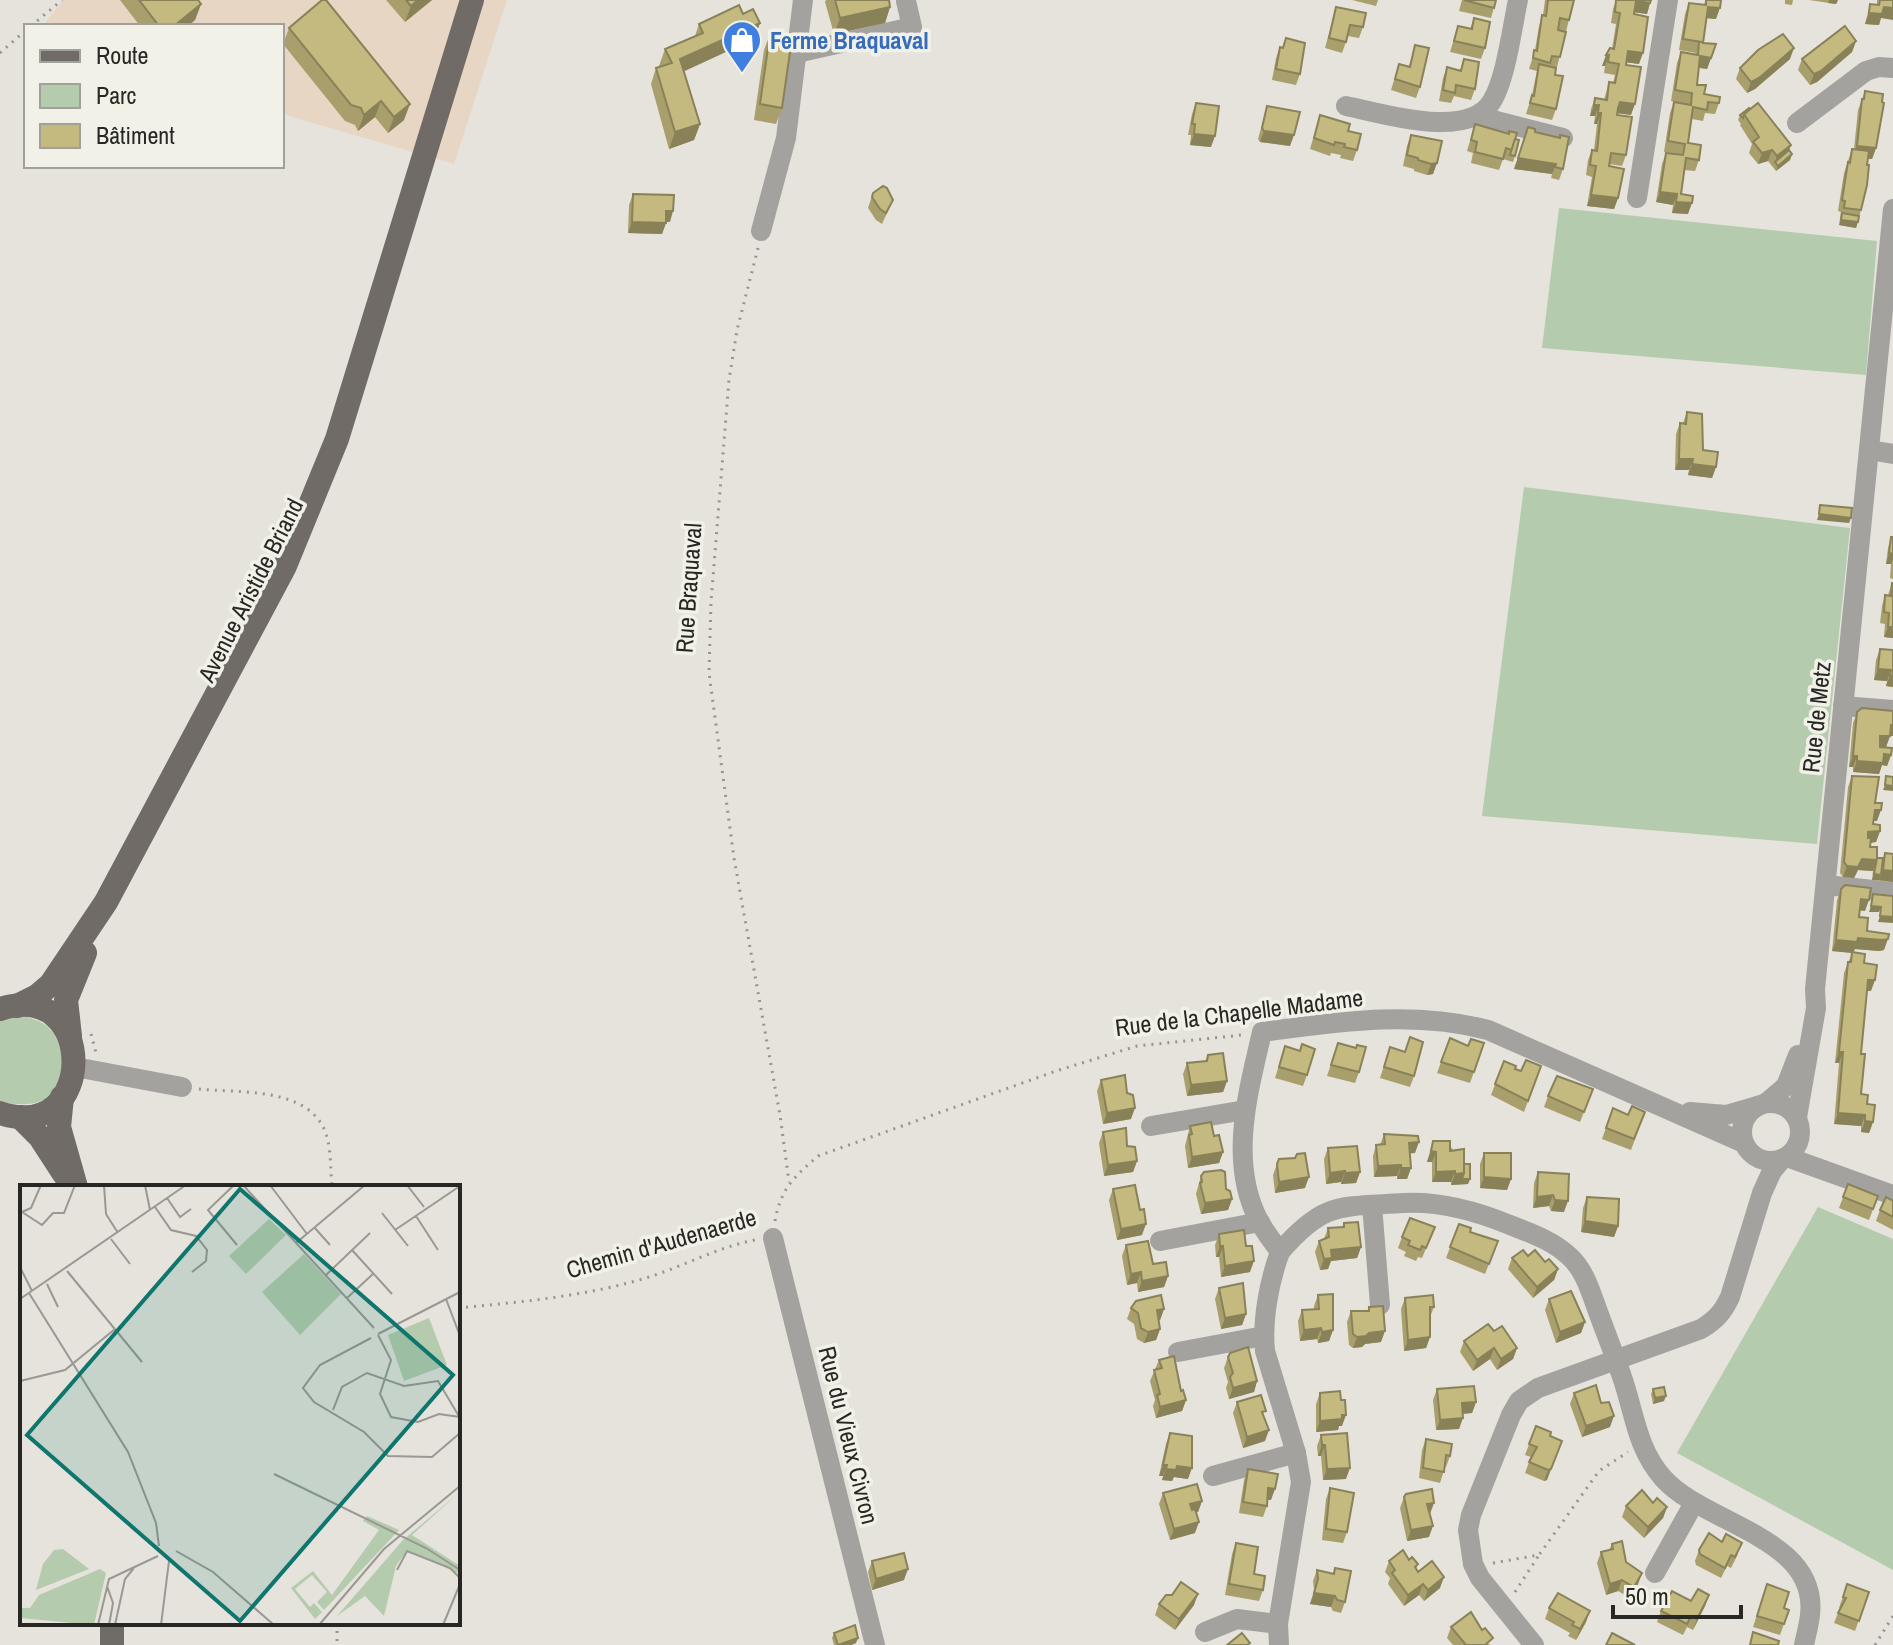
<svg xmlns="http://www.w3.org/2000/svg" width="1893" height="1645" viewBox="0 0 1893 1645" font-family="'Archivo Narrow',sans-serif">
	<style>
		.industrial { fill: #e8d6c5 }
		.green { fill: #b5cbad }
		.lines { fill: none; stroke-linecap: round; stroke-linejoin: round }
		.path { stroke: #95948e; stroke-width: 3; stroke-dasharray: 2 6; stroke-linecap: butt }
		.minor { stroke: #a4a29f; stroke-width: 20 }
		.major { stroke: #706b66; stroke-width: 24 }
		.wall { fill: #a99f6d }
		.shaded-wall { fill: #898259 }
		.building { fill: #c4b97f; stroke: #898259; stroke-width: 2 }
		.labels { text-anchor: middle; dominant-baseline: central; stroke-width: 7; stroke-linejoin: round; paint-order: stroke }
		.shop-label { font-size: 24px; font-weight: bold; fill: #366cbe; stroke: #f2f1e8; text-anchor: start }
		.street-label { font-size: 24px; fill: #272724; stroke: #f2f1e8 }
		.inset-road { fill: none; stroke: #999892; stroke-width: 2 }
		.view { fill: #0f766e; fill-opacity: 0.15; stroke: #0f766e; stroke-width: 4 }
		.inset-edge { fill: none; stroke: #272724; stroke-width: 4 }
	</style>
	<rect width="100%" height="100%" fill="#e5e3db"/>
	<polygon class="industrial" points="63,0 507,0 454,164 282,114 282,26 43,26"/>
	<g class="green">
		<polygon points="1559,208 1877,241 1866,375 1542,348"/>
		<polygon points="1524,487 1850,528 1817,844 1482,816"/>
		<path d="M 20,1015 C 55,1024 55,1033 66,1066 C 48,1106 43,1106 0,1103 L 0,1020 Z"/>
		<polygon points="1818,1207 1893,1239 1893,1570 1677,1453"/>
	</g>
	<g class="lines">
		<g class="path">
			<polyline points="31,26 62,0"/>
			<polyline points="0,53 26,30"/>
			<polyline points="758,248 737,330 729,380 711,602 709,673 734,858 780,1115 789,1182"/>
			<polyline points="91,1034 96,1053"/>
			<path d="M 199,1089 C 237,1093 300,1087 322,1125 C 332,1141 330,1169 332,1187"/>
			<path d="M 775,1221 C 781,1188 794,1177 818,1156 L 1056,1071 L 1137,1046 L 1242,1035"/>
			<path d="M 458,1308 C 520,1302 579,1297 639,1280 C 679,1269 714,1248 755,1240"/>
			<polyline points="1493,1563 1539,1555 1599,1471 1628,1452"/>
			<polyline points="1515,1592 1539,1555"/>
			<polyline points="337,1623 337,1645"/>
			<polyline points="1875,1645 1893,1616"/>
		</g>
		<g class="minor">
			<polyline points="797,53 912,27 906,1"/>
			<path d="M 1346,106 C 1382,113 1469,141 1492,101 C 1506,78 1512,28 1518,0"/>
			<polyline points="1477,116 1563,138"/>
			<polyline points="1797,123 1866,71 1879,67 1893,68"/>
			<polyline points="1637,198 1668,0"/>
			<polyline points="761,231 786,138 803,0"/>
			<polyline points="1869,450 1893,454"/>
			<polyline points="1843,706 1893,710"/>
			<polyline points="1826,885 1893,892"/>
			<polyline points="75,1067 182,1087"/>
			<circle cx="1771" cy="1132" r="29"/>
			<polyline points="1766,1103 1786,1086 1798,1055"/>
			<polyline points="1690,1112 1726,1115 1757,1106"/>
			<polyline points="1797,1117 1816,1008 1815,989 1893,209"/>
			<polyline points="1151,1126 1245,1110"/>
			<polyline points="1787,1157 1893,1195"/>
			<polyline points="1372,1205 1380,1305"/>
			<polyline points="773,1238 875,1645"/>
			<polyline points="1160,1241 1260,1222"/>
			<path d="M 1280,1252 C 1324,1201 1340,1207 1404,1203 C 1441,1201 1476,1211 1510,1225 C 1530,1233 1552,1240 1569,1256 C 1584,1269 1590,1290 1597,1309 C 1606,1334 1616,1358 1624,1383 C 1635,1417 1638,1450 1663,1478 C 1703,1524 1819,1537 1810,1615 C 1809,1625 1806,1635 1804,1645"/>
			<polyline points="1178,1352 1264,1336"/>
			<polyline points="1213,1476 1296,1453"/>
			<polyline points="1655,1573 1694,1503"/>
			<polyline points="1205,1632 1237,1619 1278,1624"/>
			<path d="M 1279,1645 L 1278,1624 L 1301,1482 L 1296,1453 L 1265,1351 C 1262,1320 1269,1282 1280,1252 C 1273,1242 1265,1232 1259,1221 C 1228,1162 1248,1093 1262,1032 C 1337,1022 1413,1010 1488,1030 L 1744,1143"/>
			<path d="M 1534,1645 L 1480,1578 L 1473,1564 L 1468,1530 L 1471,1515 L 1511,1415 L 1519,1401 L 1538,1388 L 1701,1329 C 1716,1320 1723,1312 1730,1297 L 1762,1193 L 1772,1171 L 1782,1159"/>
		</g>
		<g class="major">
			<polyline points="17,1006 37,996 51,984 106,902 285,566 337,439 472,0"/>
			<path d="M 0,1009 C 98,977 98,1146 0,1113"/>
			<polyline points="70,1036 66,1000 85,953"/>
			<polyline points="62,1097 59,1127 76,1187"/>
			<polyline points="20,1117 40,1137 64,1174"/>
			<polyline points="112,1623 112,1645"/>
		</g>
	</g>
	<g class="wall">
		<polygon points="120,0 198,0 201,4 195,20 188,26 140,26"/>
		<polygon points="322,0 404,120 388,133 375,117 358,131 355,125 345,121 283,44 289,28"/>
		<polygon points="386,0 432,0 405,22"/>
		<polygon points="826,0 889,0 890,7 885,23 834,34 825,2"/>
		<polygon points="1352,0 1378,0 1376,6"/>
		<polygon points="1462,0 1496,0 1491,18 1459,11"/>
		<polygon points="1545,0 1574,0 1555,75 1556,109 1552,120 1526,114 1532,95 1537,71 1529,69 1535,50 1539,26 1543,15"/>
		<polygon points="1616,0 1650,3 1647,14 1634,12 1639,64 1626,62 1631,115 1617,113 1626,155 1622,166 1609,164 1618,198 1614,209 1587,206 1592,177 1586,175 1588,160 1592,150 1594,150 1597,124 1594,124 1595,116 1590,116 1591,109 1595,98 1604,100 1609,82 1613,83 1615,75 1604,73 1605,66 1602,66 1612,49 1616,24 1611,23 1613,9"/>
		<polygon points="1706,0 1716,19 1707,18 1703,43 1716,44 1707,69 1699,68 1697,85 1704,94 1719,103 1715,114 1705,113 1703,121 1692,119 1688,143 1699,160 1695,171 1684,170 1681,194 1688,214 1672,213 1673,205 1656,202 1662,164 1666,153 1681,155 1664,152 1670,113 1674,102 1688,105 1671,101 1677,63 1681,52 1695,54 1696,53 1679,50 1685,14 1689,3 1704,4"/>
		<polygon points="1785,0 1793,0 1792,5 1785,4"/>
		<polygon points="1809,0 1838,0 1836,4"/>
		<polygon points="1877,0 1893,0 1881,18 1879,25 1865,24 1870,4 1877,5"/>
		<polygon points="1336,7 1363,27 1359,38 1348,36 1342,53 1325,48"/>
		<polygon points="743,14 760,23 754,39 683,71 700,124 694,140 669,149 651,84 656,68 660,67 659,66 665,49 695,36 699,24"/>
		<polygon points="1474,18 1485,48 1481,59 1450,52 1458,26 1470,29"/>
		<polygon points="770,34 782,108 776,124 754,120 764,50"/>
		<polygon points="1286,38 1300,74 1296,85 1272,80 1276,58 1280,47 1282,48"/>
		<polygon points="1856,41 1852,52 1817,82 1810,85 1798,70 1802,59"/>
		<polygon points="1415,45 1420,87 1416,98 1391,90 1399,64 1409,66"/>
		<polygon points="1464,59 1475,89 1471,100 1454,96 1451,103 1439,101 1443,78 1447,67 1460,70"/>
		<polygon points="1790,59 1755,89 1747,93 1736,79 1740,68"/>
		<polygon points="1865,91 1876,148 1872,159 1868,159 1861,210 1856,228 1839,225 1841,212 1838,211 1844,173 1852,149 1854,149 1858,110"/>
		<polygon points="1196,103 1211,147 1190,145 1191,135 1188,135 1192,114"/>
		<polygon points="1267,106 1290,146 1260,142 1258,139"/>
		<polygon points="1749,108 1791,145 1789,150 1792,154 1790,160 1776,171 1768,161 1758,164 1749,153 1752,144 1740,125 1741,124 1738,120 1740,115"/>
		<polygon points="1320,115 1348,131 1357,150 1353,161 1340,158 1341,155 1331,153 1330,156 1310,149"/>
		<polygon points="1475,124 1515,139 1515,156 1513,162 1503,159 1499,170 1471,163 1473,153 1467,151"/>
		<polygon points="1528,127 1535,132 1563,169 1559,180 1551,178 1552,174 1514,169"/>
		<polygon points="1411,135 1442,141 1433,174 1427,175 1414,171 1414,169 1403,166 1407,146"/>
		<polygon points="873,193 893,200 882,224 876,220 868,208"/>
		<polygon points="633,194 670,222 666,222 662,234 628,233 629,205"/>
		<polygon points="1687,412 1703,450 1716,467 1712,478 1688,475 1689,470 1675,470 1676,434 1680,423 1683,423"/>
		<polygon points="1891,537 1893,537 1893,579 1890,578 1891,564 1886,564 1888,548"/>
		<polygon points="1892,583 1893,638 1884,637 1885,624 1880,623 1882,606 1885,595 1888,595"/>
		<polygon points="1880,649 1893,650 1893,687 1886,686 1887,681 1874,680 1876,660"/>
		<polygon points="1857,712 1890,736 1886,747 1891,755 1887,766 1882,765 1879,774 1853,772 1853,767 1849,767 1853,723"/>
		<polygon points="1852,776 1875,803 1877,821 1874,821 1873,824 1880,831 1876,842 1871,843 1870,847 1877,858 1883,858 1885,853 1893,882 1872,880 1873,871 1858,870 1854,878 1843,877 1840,873 1848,787"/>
		<polygon points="1841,889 1865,911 1860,910 1859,917 1867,931 1884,950 1879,951 1855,949 1853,953 1864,963 1871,991 1867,991 1861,1054 1861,1094 1867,1104 1873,1122 1869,1133 1861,1132 1861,1126 1834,1124 1839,1063 1835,1063 1844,973 1852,953 1832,951 1837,900"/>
		<polygon points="1450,1038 1468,1046 1484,1043 1470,1083 1437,1073"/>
		<polygon points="1338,1043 1359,1072 1355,1083 1327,1076"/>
		<polygon points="1302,1044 1307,1075 1303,1086 1275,1078 1285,1046 1299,1051"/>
		<polygon points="1390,1047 1414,1076 1410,1087 1380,1078"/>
		<polygon points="1208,1055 1227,1081 1223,1092 1187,1096 1183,1074 1187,1063 1205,1061"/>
		<polygon points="1504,1061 1515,1069 1521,1071 1541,1066 1524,1112 1491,1095"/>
		<polygon points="1101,1080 1131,1119 1103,1124 1097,1091"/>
		<polygon points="1593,1089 1580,1122 1544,1107 1548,1096"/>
		<polygon points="1613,1108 1628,1115 1645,1112 1631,1150 1602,1139"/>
		<polygon points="1190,1126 1214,1136 1223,1152 1219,1163 1188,1168 1185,1146"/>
		<polygon points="1103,1132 1127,1146 1137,1161 1133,1172 1104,1176 1099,1143"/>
		<polygon points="1384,1134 1415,1153 1410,1153 1411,1168 1407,1179 1397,1179 1397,1176 1374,1177 1373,1156 1376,1145 1380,1145"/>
		<polygon points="1433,1141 1450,1146 1454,1151 1464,1164 1470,1179 1468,1184 1451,1185 1451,1182 1432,1182 1432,1162 1427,1162"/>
		<polygon points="1328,1148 1360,1172 1356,1183 1341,1184 1341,1182 1326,1184 1324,1159"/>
		<polygon points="1484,1153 1511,1179 1507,1190 1480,1188 1480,1164"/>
		<polygon points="1277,1164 1305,1188 1275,1193 1273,1175"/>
		<polygon points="1538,1172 1564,1212 1551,1211 1549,1206 1533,1208 1534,1183"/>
		<polygon points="1201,1176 1226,1189 1232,1199 1228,1210 1201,1214 1196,1194"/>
		<polygon points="1848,1184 1878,1196 1869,1220 1839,1208"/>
		<polygon points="1113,1189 1142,1235 1117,1240 1109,1200"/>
		<polygon points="1587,1197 1618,1226 1614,1237 1581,1232 1583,1208"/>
		<polygon points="1893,1201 1893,1230 1876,1221 1880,1210"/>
		<polygon points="1344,1223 1361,1247 1357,1258 1331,1261 1328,1269 1320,1270 1315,1252 1319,1241 1324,1239 1328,1228 1342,1227"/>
		<polygon points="1459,1224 1470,1232 1498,1241 1485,1274 1446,1258"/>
		<polygon points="1435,1227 1422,1258 1418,1257 1416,1261 1404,1256 1406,1252 1398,1248 1402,1237"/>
		<polygon points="1219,1234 1246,1246 1250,1272 1221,1277 1219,1257 1216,1257 1215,1245"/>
		<polygon points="1126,1245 1168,1276 1164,1287 1138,1292 1137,1283 1127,1285 1122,1256"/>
		<polygon points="1512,1258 1545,1262 1558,1269 1554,1280 1533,1298 1508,1269"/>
		<polygon points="1219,1288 1246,1314 1242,1325 1221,1329 1215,1299"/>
		<polygon points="1318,1295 1333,1330 1329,1341 1318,1343 1317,1339 1300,1341 1298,1321 1302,1310 1314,1309 1314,1306"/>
		<polygon points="1405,1298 1434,1307 1430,1317 1430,1337 1426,1348 1404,1351 1401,1309"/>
		<polygon points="1549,1299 1585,1322 1581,1333 1556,1343 1545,1310"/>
		<polygon points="1369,1307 1381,1342 1365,1344 1362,1347 1353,1348 1349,1345 1347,1322 1351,1311 1367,1311"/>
		<polygon points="1131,1308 1164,1309 1160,1320 1159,1320 1160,1329 1156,1340 1144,1343 1137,1339 1134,1324 1127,1319"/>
		<polygon points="1494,1331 1517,1348 1513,1359 1497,1370 1490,1359 1473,1371 1460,1352 1464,1341"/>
		<polygon points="1228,1357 1257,1381 1254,1392 1229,1399 1226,1388 1228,1382 1224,1368"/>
		<polygon points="1159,1360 1186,1400 1182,1411 1156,1418 1153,1406 1155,1400 1150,1381"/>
		<polygon points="1437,1389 1476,1402 1472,1413 1463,1414 1459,1429 1436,1430 1433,1400"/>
		<polygon points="1653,1389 1664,1401 1653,1404 1651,1394"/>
		<polygon points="1320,1393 1341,1400 1342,1426 1339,1426 1338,1430 1316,1432 1316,1404"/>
		<polygon points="1574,1393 1610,1427 1582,1437 1570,1404"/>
		<polygon points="1237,1402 1264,1417 1265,1441 1243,1448 1233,1413"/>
		<polygon points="1536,1426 1550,1436 1547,1480 1544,1481 1525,1473 1531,1457 1525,1455"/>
		<polygon points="1170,1433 1188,1479 1174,1477 1172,1481 1162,1480 1163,1476 1159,1476 1166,1444"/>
		<polygon points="1321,1435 1346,1479 1323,1480 1321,1456 1318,1456 1317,1446"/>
		<polygon points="1426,1439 1450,1456 1446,1467 1445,1467 1440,1483 1419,1478 1422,1450"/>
		<polygon points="1248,1469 1271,1500 1267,1500 1267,1506 1263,1517 1239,1513 1244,1480"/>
		<polygon points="1330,1488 1347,1532 1343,1543 1322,1540 1326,1499"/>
		<polygon points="1163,1493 1202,1501 1198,1512 1196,1512 1195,1533 1170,1540 1159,1504"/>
		<polygon points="1404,1497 1430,1514 1429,1537 1407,1541 1400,1508"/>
		<polygon points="1653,1503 1667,1507 1663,1518 1644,1538 1622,1517 1626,1506"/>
		<polygon points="1236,1543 1263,1590 1259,1601 1225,1595 1232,1554"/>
		<polygon points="1612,1544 1626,1562 1642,1573 1638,1584 1630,1598 1618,1591 1606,1595 1597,1563 1601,1552 1609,1550"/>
		<polygon points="1699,1550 1738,1554 1731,1568 1727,1566 1721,1578 1696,1565 1695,1561"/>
		<polygon points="1409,1560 1418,1564 1416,1569 1418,1572 1440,1588 1424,1601 1419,1595 1404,1606 1388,1584 1390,1578 1385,1572 1389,1561"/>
		<polygon points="872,1561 904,1580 872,1590 868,1572"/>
		<polygon points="1335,1568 1345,1602 1341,1613 1333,1611 1331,1607 1310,1604 1314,1590 1313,1581 1317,1570 1333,1574"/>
		<polygon points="1767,1584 1784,1608 1789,1610 1780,1635 1753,1627"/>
		<polygon points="1847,1584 1869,1592 1855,1631 1834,1623 1840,1608 1839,1608"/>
		<polygon points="1172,1595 1194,1605 1175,1630 1155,1615 1159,1604"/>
		<polygon points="1709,1595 1705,1606 1693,1630 1687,1627 1683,1635 1657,1622 1661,1611"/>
		<polygon points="1549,1608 1586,1622 1576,1640 1568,1636 1570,1633 1545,1619"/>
		<polygon points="1451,1627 1491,1645 1453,1645 1447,1638"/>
		<polygon points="834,1633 856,1643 851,1645 834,1645 832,1638"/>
	</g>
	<g class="shaded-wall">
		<polygon points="418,0 432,0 405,22 411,6"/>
		<polygon points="1829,0 1838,0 1836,4 1828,3"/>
		<polygon points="1636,1 1650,3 1647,14 1632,12"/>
		<polygon points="201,4 195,20 188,26 174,26"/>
		<polygon points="890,7 885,23 834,34 840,18"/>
		<polygon points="1708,7 1720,8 1716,19 1705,18"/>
		<polygon points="1884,7 1893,8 1893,20 1881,18 1879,25 1865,24 1869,13"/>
		<polygon points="760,23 754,39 674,76 680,59"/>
		<polygon points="1856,41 1852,52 1817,82 1810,85 1814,74"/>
		<polygon points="1794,48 1790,59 1755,89 1747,93 1751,82"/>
		<polygon points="1628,51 1643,53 1639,64 1624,62"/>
		<polygon points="1606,55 1609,55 1605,66 1602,66"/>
		<polygon points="1700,56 1711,58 1707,69 1696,67"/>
		<polygon points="381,101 375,117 358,131 364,115"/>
		<polygon points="1620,102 1635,104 1631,115 1616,113"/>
		<polygon points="410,104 404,120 388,133 394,117"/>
		<polygon points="1594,105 1599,105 1595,116 1590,116"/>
		<polygon points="1598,113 1601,113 1597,124 1594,124"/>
		<polygon points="700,124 694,140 669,149 675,132"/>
		<polygon points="1264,131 1294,135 1290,146 1260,142"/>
		<polygon points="1194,134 1215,136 1211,147 1190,145"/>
		<polygon points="1791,145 1787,156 1775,162 1777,156"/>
		<polygon points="1857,146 1876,148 1872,159 1853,157"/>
		<polygon points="1772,150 1768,161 1758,164 1762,153"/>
		<polygon points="1792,154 1790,160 1776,171 1778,166"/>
		<polygon points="1518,158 1556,164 1552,174 1514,169"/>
		<polygon points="1437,163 1433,174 1427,175 1431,164"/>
		<polygon points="1660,192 1677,194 1673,205 1656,202"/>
		<polygon points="1591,195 1618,198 1614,209 1587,206"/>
		<polygon points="1676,202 1692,203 1688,214 1672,213"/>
		<polygon points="666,211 673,211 670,222 662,221"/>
		<polygon points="1841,220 1858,222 1856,228 1839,225"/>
		<polygon points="632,222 666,223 662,234 628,233"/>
		<polygon points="1679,459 1693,459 1689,470 1675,470"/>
		<polygon points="1692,464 1716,467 1712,478 1688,475"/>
		<polygon points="1819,514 1851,518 1849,523 1817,520"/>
		<polygon points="1889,553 1893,554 1893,559 1891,564 1886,564"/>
		<polygon points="1888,627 1893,627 1893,638 1884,637"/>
		<polygon points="1878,669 1891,670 1887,681 1874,680"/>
		<polygon points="1890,675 1893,676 1893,687 1886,686"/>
		<polygon points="1891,725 1893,725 1893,736 1887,736"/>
		<polygon points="1880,736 1890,736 1886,747 1876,746"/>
		<polygon points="1884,754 1891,755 1887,766 1882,765 1879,774 1853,772 1857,761"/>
		<polygon points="1853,756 1857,756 1853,767 1849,767"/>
		<polygon points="1885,785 1893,786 1893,791 1883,790"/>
		<polygon points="1875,810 1881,810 1877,821 1871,821"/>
		<polygon points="1880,831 1876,842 1864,843 1868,832"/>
		<polygon points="1862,859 1877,860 1873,871 1858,870 1854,878 1843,877 1847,866"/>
		<polygon points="1883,870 1893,871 1893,882 1879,880"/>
		<polygon points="1874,874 1881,875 1879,880 1872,880"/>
		<polygon points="1861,899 1869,900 1865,911 1857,910"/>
		<polygon points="1871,906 1881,907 1879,912 1869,912"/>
		<polygon points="1880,916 1893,917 1893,923 1878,922"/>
		<polygon points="1858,938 1888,939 1884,950 1879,951 1855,949 1853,953 1832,951 1836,940"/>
		<polygon points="1868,980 1875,980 1871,991 1864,991"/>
		<polygon points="1839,1052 1843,1052 1839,1063 1835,1063"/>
		<polygon points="1227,1081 1223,1092 1187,1096 1191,1085"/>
		<polygon points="1135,1108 1131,1119 1103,1124 1107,1113"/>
		<polygon points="1838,1113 1865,1115 1861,1126 1834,1124"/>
		<polygon points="1865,1121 1873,1122 1869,1133 1861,1132"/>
		<polygon points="1419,1142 1415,1153 1405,1154 1409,1143"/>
		<polygon points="1431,1151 1436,1152 1432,1162 1427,1162"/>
		<polygon points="1223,1152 1219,1163 1188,1168 1192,1157"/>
		<polygon points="1137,1161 1133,1172 1104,1176 1108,1165"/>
		<polygon points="1401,1165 1397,1176 1374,1177 1378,1166"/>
		<polygon points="1401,1168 1411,1168 1407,1179 1397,1179"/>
		<polygon points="1345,1171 1341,1182 1326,1184 1330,1173"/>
		<polygon points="1455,1171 1451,1182 1432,1182 1436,1172"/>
		<polygon points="1360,1172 1356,1183 1341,1184 1345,1173"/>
		<polygon points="1464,1173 1470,1179 1468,1184 1451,1185 1455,1174"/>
		<polygon points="1309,1177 1305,1188 1275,1193 1279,1182"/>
		<polygon points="1484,1177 1511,1179 1507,1190 1480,1188"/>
		<polygon points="1553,1195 1549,1206 1533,1208 1537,1197"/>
		<polygon points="1232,1199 1228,1210 1201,1214 1205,1203"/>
		<polygon points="1555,1200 1568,1201 1564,1212 1551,1211"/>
		<polygon points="1585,1221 1618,1226 1614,1237 1581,1232"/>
		<polygon points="1146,1224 1142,1235 1117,1240 1121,1229"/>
		<polygon points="1220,1246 1223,1246 1219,1257 1216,1257"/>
		<polygon points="1361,1247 1357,1258 1331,1261 1328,1269 1320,1270 1324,1259 1331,1250"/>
		<polygon points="1254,1261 1250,1272 1221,1277 1225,1266"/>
		<polygon points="1558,1269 1554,1280 1533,1298 1537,1287"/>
		<polygon points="1141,1272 1137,1283 1127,1285 1131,1274"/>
		<polygon points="1168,1276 1164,1287 1138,1292 1142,1281"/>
		<polygon points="1164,1309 1160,1320 1153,1321 1157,1310"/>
		<polygon points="1246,1314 1242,1325 1221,1329 1225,1318"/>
		<polygon points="1585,1322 1581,1333 1556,1343 1560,1332"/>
		<polygon points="1321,1328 1317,1339 1300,1341 1304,1330"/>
		<polygon points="1160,1329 1156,1340 1144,1343 1148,1332"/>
		<polygon points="1333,1330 1329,1341 1318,1343 1322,1332"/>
		<polygon points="1385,1331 1381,1342 1365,1344 1362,1347 1353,1348 1357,1337 1369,1333"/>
		<polygon points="1430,1337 1426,1348 1404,1351 1408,1340"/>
		<polygon points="1494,1348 1490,1359 1473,1371 1477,1360"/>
		<polygon points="1517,1348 1513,1359 1497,1370 1501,1359"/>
		<polygon points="1257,1381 1254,1392 1229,1399 1233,1388"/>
		<polygon points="1666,1396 1664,1401 1653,1404 1655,1398"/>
		<polygon points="1186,1400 1182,1411 1156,1418 1160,1407"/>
		<polygon points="1476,1402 1472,1413 1458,1414 1462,1403"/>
		<polygon points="1342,1415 1346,1415 1342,1426 1339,1426 1338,1430 1316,1432 1320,1421"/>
		<polygon points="1614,1416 1610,1427 1582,1437 1586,1426"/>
		<polygon points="1463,1418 1459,1429 1436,1430 1440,1420"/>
		<polygon points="1269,1430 1265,1441 1243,1448 1247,1437"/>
		<polygon points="1562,1441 1547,1480 1544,1481 1548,1470"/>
		<polygon points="1322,1445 1325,1445 1321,1456 1318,1456"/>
		<polygon points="1163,1465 1167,1465 1163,1476 1159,1476"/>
		<polygon points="1177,1466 1192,1468 1188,1479 1174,1477 1172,1481 1162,1480 1166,1469"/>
		<polygon points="1350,1468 1346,1479 1323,1480 1327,1469"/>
		<polygon points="1268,1488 1275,1489 1271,1500 1264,1499"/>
		<polygon points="1202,1501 1198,1512 1186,1515 1190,1504"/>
		<polygon points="1434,1503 1430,1514 1427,1504"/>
		<polygon points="1667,1507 1663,1518 1644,1538 1648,1527"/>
		<polygon points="1199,1522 1195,1533 1170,1540 1174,1529"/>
		<polygon points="1433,1526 1429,1537 1407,1541 1411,1530"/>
		<polygon points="908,1569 904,1580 872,1590 876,1579"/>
		<polygon points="1642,1573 1638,1584 1630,1598 1634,1587"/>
		<polygon points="1444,1577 1440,1588 1424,1601 1428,1590"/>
		<polygon points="1622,1580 1618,1591 1606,1595 1610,1584"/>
		<polygon points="1423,1584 1419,1595 1404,1606 1408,1595"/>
		<polygon points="1314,1593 1335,1596 1331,1607 1310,1604"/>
		<polygon points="1198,1594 1194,1605 1175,1630 1179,1619"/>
		<polygon points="1709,1595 1705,1606 1693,1630 1697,1619"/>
		<polygon points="1590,1611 1586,1622 1576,1640 1580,1629"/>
		<polygon points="858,1638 856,1643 851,1645 838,1645"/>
	</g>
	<g class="building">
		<polygon points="139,0 198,0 201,4 174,26 159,26"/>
		<polygon points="322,0 326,0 410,104 394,117 381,101 364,115 361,108 351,105 289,28"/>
		<polygon points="406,0 418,0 411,6"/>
		<polygon points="835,0 889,0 890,7 840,18"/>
		<polygon points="1464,0 1496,0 1494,8"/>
		<polygon points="1548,0 1574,0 1569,20 1560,18 1558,30 1566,32 1560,57 1552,56 1550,63 1533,58 1534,50 1537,51 1542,15 1546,16"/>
		<polygon points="1616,0 1651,0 1650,3 1636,1 1634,14 1648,17 1643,53 1628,51 1626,65 1641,67 1635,104 1620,102 1618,108 1617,115 1632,117 1626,155 1611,153 1609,166 1624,169 1618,198 1591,195 1596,166 1590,165 1592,150 1597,151 1601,113 1598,113 1599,105 1594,105 1595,98 1607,100 1609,82 1615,83 1619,64 1608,62 1609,55 1606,55 1610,48 1614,49 1620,13 1615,12"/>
		<polygon points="1706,0 1721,0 1720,8 1708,7 1703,43 1716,44 1711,58 1700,56 1697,85 1706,85 1704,94 1720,97 1719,103 1708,102 1707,110 1693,107 1688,143 1701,145 1699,160 1686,158 1681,194 1693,196 1692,203 1676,202 1677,194 1660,192 1666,153 1683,155 1685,144 1668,141 1674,102 1691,105 1692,93 1675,90 1681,52 1698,55 1699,42 1702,42 1683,39 1689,3 1706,5"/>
		<polygon points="1880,0 1893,0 1893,8 1884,7 1882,14 1869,13 1870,4 1879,5"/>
		<polygon points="739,5 743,14 753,9 760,23 680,59 700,124 675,132 656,68 672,63 665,49 703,33 699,24"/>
		<polygon points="1336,7 1366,13 1363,27 1350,25 1346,42 1329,38"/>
		<polygon points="1474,18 1490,22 1485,48 1454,41 1458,26 1472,29"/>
		<polygon points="1845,26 1856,41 1821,71 1814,74 1802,59"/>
		<polygon points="770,34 792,38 782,108 760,104"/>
		<polygon points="1783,34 1794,48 1759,78 1751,82 1740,68 1758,50"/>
		<polygon points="1286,38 1305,43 1300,74 1276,69 1280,47 1283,48"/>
		<polygon points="1415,45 1429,48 1420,87 1395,79 1399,64 1410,67"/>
		<polygon points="1464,59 1479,62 1475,89 1456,85 1455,93 1443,90 1447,67 1461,71"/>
		<polygon points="1539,64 1556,68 1555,75 1563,76 1556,109 1530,103 1532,95 1534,96"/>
		<polygon points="1865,91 1883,94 1882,102 1884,103 1876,148 1857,146 1862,99 1864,99"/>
		<polygon points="1196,103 1219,106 1215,136 1194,134 1195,124 1192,124"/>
		<polygon points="1758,103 1791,145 1777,156 1772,150 1762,153 1753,142 1759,137 1744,114"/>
		<polygon points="1267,106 1300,112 1294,135 1264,131 1262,128"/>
		<polygon points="1749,108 1750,109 1744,114 1743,118 1740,115"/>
		<polygon points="1320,115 1350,124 1348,131 1361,134 1357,150 1344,147 1345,144 1335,142 1334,145 1314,138"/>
		<polygon points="1475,124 1509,134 1509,131 1517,133 1512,150 1506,148 1503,159 1475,152 1477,142 1471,140"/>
		<polygon points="1528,127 1535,129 1535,132 1560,138 1560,135 1569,137 1563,169 1555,167 1556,164 1518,158"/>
		<polygon points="1411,135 1442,141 1437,163 1431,164 1418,160 1418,158 1407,155"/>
		<polygon points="1515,139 1519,140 1515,156 1510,155"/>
		<polygon points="1852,149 1869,151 1867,165 1869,165 1867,185 1861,210 1844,208 1845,201 1842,200 1848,162 1850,163"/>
		<polygon points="1789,150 1792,154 1778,166 1775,162"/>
		<polygon points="883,186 887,188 893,200 886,213 880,209 872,197 873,193"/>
		<polygon points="633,194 674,195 673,211 666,211 666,223 632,222"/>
		<polygon points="1842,213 1859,216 1858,222 1841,220"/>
		<polygon points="1687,412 1702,414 1703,450 1718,452 1716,467 1692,464 1693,459 1679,459 1680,423 1686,424"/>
		<polygon points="1820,505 1852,508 1851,518 1819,514"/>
		<polygon points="1891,537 1893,537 1893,554 1889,553"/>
		<polygon points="1892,583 1893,583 1893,627 1888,627 1889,613 1884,612 1885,595 1891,596"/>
		<polygon points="1880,649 1893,650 1893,676 1890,675 1891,670 1878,669"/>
		<polygon points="1862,708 1893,711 1893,725 1891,725 1890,736 1880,736 1880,747 1892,748 1891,755 1884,754 1883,763 1857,761 1857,756 1853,756 1857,712"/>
		<polygon points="1852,776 1879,777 1875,803 1882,803 1881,810 1875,810 1873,824 1880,825 1880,831 1868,832 1868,838 1871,838 1870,847 1877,847 1877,860 1862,859 1858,867 1847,866 1844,862"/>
		<polygon points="1886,776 1893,777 1893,786 1885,785"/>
		<polygon points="1885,853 1893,854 1893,871 1883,870"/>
		<polygon points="1877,858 1883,858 1881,875 1874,874"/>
		<polygon points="1845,885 1871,888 1869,900 1861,899 1859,917 1868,918 1867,931 1889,934 1888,939 1883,940 1858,938 1857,942 1836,940 1841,889"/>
		<polygon points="1873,894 1893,896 1893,917 1880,916 1881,907 1871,906"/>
		<polygon points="1852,952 1865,954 1864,963 1877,965 1875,980 1868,980 1861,1054 1865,1054 1861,1094 1868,1095 1867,1104 1875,1105 1873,1122 1865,1121 1865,1115 1838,1113 1843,1052 1839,1052 1848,962 1851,962"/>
		<polygon points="1410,1037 1423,1042 1414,1076 1384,1067 1390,1047 1405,1052"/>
		<polygon points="1450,1038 1468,1046 1471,1039 1484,1043 1474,1072 1441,1062"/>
		<polygon points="1338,1043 1356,1048 1357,1045 1366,1047 1359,1072 1331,1065"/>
		<polygon points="1302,1044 1315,1049 1307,1075 1279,1067 1285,1046 1300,1051"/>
		<polygon points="1223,1053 1227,1081 1191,1085 1187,1063 1207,1061 1208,1055"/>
		<polygon points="1526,1060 1541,1066 1528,1101 1495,1084 1504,1061 1516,1066 1515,1069 1521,1071"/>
		<polygon points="1125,1075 1127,1093 1133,1095 1135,1108 1107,1113 1101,1080"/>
		<polygon points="1557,1076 1593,1089 1584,1112 1548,1096"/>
		<polygon points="1632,1106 1645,1112 1634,1139 1606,1128 1613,1108 1628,1115"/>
		<polygon points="1211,1122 1214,1136 1219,1135 1223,1152 1192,1157 1189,1135 1192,1134 1190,1126"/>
		<polygon points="1126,1128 1127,1146 1135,1147 1137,1161 1108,1165 1103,1132"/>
		<polygon points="1384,1134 1418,1136 1419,1142 1409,1143 1411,1168 1401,1168 1401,1165 1378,1166 1376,1145 1385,1144"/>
		<polygon points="1433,1141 1450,1141 1450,1151 1464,1149 1464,1173 1455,1174 1455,1171 1436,1172 1436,1152 1431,1151"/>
		<polygon points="1357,1146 1360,1172 1345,1173 1345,1171 1330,1173 1328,1148"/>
		<polygon points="1305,1153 1309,1177 1279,1182 1277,1164 1279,1159 1295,1158 1297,1154"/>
		<polygon points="1484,1153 1511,1153 1511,1179 1484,1177"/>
		<polygon points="1464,1164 1470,1164 1470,1179 1462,1179 1464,1173"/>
		<polygon points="1221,1170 1225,1172 1226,1189 1230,1191 1232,1199 1205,1203 1200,1183 1202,1182 1201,1176 1204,1172"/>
		<polygon points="1538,1172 1569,1174 1568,1201 1555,1200 1553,1195 1537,1197"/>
		<polygon points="1848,1184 1878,1196 1873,1209 1843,1197"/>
		<polygon points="1135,1185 1140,1210 1144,1209 1146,1224 1121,1229 1113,1189"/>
		<polygon points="1587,1197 1619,1199 1618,1226 1585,1221"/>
		<polygon points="1886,1197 1893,1201 1893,1217 1880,1210"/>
		<polygon points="1410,1218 1435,1227 1426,1248 1422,1246 1420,1250 1408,1245 1410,1241 1402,1237"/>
		<polygon points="1358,1222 1361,1247 1331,1250 1332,1258 1324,1259 1319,1241 1329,1237 1328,1228 1344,1227 1344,1223"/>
		<polygon points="1459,1224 1471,1228 1470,1232 1498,1241 1489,1264 1450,1247"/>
		<polygon points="1244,1230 1246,1246 1252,1246 1254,1261 1225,1266 1223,1246 1220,1246 1219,1234"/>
		<polygon points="1148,1241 1153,1264 1166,1262 1168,1276 1142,1281 1141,1272 1131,1274 1126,1245"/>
		<polygon points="1523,1250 1528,1256 1535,1250 1545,1262 1549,1259 1558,1269 1537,1287 1512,1258"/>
		<polygon points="1243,1283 1246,1314 1225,1318 1219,1288"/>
		<polygon points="1571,1291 1585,1322 1560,1332 1549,1299"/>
		<polygon points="1333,1294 1333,1330 1322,1332 1321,1328 1304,1330 1302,1310 1319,1309 1318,1295"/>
		<polygon points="1161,1295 1164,1309 1157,1310 1160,1329 1148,1332 1141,1328 1138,1313 1131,1308 1136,1301"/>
		<polygon points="1433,1295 1434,1307 1430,1307 1430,1337 1408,1340 1405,1298"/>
		<polygon points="1383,1306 1385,1331 1369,1333 1366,1336 1357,1337 1353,1334 1351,1311 1369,1311 1369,1307"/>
		<polygon points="1488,1324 1494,1331 1502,1326 1517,1348 1501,1359 1494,1348 1477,1360 1464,1341"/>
		<polygon points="1248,1347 1257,1381 1233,1388 1230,1377 1233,1373 1228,1357 1230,1353"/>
		<polygon points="1174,1356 1181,1391 1183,1390 1186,1400 1160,1407 1157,1395 1160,1394 1154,1370 1162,1368 1159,1360"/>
		<polygon points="1596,1385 1601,1403 1609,1402 1614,1416 1586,1426 1574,1393"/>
		<polygon points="1474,1386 1476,1402 1462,1403 1463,1418 1440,1420 1437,1389"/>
		<polygon points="1664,1387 1666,1396 1655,1398 1653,1389"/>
		<polygon points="1340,1391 1341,1400 1345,1400 1346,1415 1342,1415 1342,1419 1320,1421 1320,1393"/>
		<polygon points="1261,1395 1266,1411 1262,1412 1269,1430 1247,1437 1237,1402"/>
		<polygon points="1536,1426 1551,1432 1550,1436 1562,1441 1551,1469 1548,1470 1529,1462 1537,1447 1529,1444"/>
		<polygon points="1170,1433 1192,1436 1192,1468 1177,1466 1176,1470 1166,1469 1167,1465 1163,1465"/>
		<polygon points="1347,1433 1350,1468 1327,1469 1325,1445 1322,1445 1321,1435"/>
		<polygon points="1426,1439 1452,1444 1450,1456 1446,1455 1444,1472 1423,1468"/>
		<polygon points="1248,1469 1278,1474 1275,1489 1268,1488 1267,1506 1243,1502"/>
		<polygon points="1197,1484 1202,1501 1190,1504 1192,1510 1195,1509 1199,1522 1174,1529 1163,1493"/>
		<polygon points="1330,1488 1354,1493 1347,1532 1326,1529"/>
		<polygon points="1432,1489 1434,1503 1427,1504 1433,1526 1411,1530 1404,1497 1406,1494"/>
		<polygon points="1642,1490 1653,1503 1657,1498 1667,1507 1648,1527 1626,1506"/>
		<polygon points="1709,1533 1722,1542 1726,1534 1742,1543 1735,1557 1731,1555 1725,1568 1700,1554 1699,1550"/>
		<polygon points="1622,1541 1626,1562 1642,1573 1634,1587 1622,1580 1610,1584 1601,1552 1613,1549 1612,1544"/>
		<polygon points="1236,1543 1258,1547 1254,1574 1265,1576 1263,1590 1229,1584"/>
		<polygon points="1403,1550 1409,1560 1412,1557 1418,1564 1415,1567 1418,1572 1432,1561 1444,1577 1428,1590 1423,1584 1408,1595 1392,1573 1395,1570 1389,1561"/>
		<polygon points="904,1553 908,1569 876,1579 872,1561"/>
		<polygon points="1335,1568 1351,1571 1345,1602 1337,1600 1335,1596 1314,1593 1318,1579 1317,1570 1334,1574"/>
		<polygon points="1181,1582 1198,1594 1179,1619 1159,1604 1166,1595 1172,1595"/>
		<polygon points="1767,1584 1789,1592 1784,1608 1789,1610 1784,1624 1757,1616"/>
		<polygon points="1847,1584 1869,1592 1859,1621 1838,1613 1846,1598 1843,1597"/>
		<polygon points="1698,1589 1709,1595 1697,1619 1691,1616 1687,1624 1661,1611 1672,1591 1691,1601"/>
		<polygon points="1558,1593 1590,1611 1580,1629 1572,1625 1574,1622 1549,1608"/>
		<polygon points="1471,1612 1482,1630 1485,1628 1493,1638 1485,1645 1466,1645 1451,1627"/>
		<polygon points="855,1625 858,1638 838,1645 834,1633"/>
		<polygon points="1753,1632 1779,1641 1778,1645 1750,1645"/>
		<polygon points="1242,1633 1250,1643 1247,1645 1227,1645"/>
		<polygon points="1612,1633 1635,1645 1606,1645"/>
	</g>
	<defs>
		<g id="shop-pin" transform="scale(2)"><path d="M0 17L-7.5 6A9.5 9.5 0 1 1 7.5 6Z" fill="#3f7fe0" stroke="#f2f1e8"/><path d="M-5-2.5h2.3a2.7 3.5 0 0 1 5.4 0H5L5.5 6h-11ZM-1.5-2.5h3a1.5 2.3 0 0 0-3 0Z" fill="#fff"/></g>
	</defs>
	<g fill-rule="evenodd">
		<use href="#shop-pin" x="742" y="40"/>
	</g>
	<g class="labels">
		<g class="shop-label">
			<text x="770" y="40">Ferme Braquaval</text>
		</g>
		<g class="street-label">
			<text transform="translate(688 588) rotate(-86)">Rue Braquaval</text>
			<text transform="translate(250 590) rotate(-63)">Avenue Aristide Briand</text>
			<text transform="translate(1816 717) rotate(-84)">Rue de Metz</text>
			<text transform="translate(1239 1012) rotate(-7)">Rue de la Chapelle Madame</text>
			<text transform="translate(661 1243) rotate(-16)">Chemin d'Audenaerde</text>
			<text transform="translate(849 1435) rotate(76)">Rue du Vieux Civron</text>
		</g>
	</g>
	<g transform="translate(20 1185)">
		<rect width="440" height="440" fill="#e5e3db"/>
		<path d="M 249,34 L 266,50 L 226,89 L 209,71 ZM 284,69 L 321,109 L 280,150 L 242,107 ZM 409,133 L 427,180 L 384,196 L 368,150 ZM 440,307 L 392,350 L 440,381 L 440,389 L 387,365 L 376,381 L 364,431 L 345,411 L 317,431 L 383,355 ZM 347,331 L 379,345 L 304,425 L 297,417 L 307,407 L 292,390 L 275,404 L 290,422 L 294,418 L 302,427 L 295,434 L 271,403 L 293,386 L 312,410 L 359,345 L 343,336 ZM 43,364 L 69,384 L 16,405 L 23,379 L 34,365 ZM 80,384 L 86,388 L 74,440 L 0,433 L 0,423 L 10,423 L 19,410 Z" fill="#b5cbad"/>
		<path class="inset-road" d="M 84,0 L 86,29 L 98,48M 125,0 L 130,25M 214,0 L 188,25 L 217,60M 223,0 L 354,143M 250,0 L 287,49M 387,0 L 404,22M 147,13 L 160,32 L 171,24M 135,22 L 151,45 L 176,51 L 187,65 L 186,76 L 172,87M 2,27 L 22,40 L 33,28 L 44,28 L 55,0M 2,27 L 11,23 L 21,0M 362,28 L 388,61M 396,31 L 418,65M 294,42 L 310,60M 375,45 L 440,1M 91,54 L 110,79M 276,58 L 345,0M 332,65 L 372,109M 0,82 L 12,106M 47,86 L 122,177M 306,90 L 350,48M 27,99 L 38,122M 9,108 L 108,267 L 136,338 L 139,361M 327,113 L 354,88M 0,114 L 166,0M 426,114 L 440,151M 358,149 L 440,107M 358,150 L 371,175 L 360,209 L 371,232 L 398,237 L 419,229 L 440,232M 351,153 L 300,180 L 283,203 L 294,217 L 344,247 L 368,271 L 412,272 L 440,248M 0,196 L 45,185 L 95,144M 313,225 L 322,202 L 347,188 L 384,201 L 418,196 L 440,233M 254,289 L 406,363 L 440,385M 156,366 L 193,387 L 254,440M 377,385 L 387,366 L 430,383 L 440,393M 87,401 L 93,418 L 89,440M 78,440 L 89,394 L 138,371M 95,440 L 105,394 L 114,383M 141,440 L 149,376M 299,440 L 364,364 L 440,301M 423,440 L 440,399"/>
		<path class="view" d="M 220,4 L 433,190 L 220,436 L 7,250 Z"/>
		<rect width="440" height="440" class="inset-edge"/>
	</g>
	<rect x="24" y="24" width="260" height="144" fill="#f2f1e8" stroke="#a1a09a" stroke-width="2"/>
	<rect x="40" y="50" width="40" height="12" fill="#706b66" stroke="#a1a09a" stroke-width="2"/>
	<text x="96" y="64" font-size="24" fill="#272724">Route</text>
	<rect x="40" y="84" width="40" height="24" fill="#b5cbad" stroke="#a1a09a" stroke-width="2"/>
	<text x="96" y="104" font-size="24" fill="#272724">Parc</text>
	<rect x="40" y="124" width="40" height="24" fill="#c4b97f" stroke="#a1a09a" stroke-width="2"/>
	<text x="96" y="144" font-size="24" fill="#272724">Bâtiment</text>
	<path d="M1613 1605v12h128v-12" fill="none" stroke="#272724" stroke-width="4"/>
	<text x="1625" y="1605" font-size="24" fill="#272724" stroke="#f2f1e8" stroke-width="6" paint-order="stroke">50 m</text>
</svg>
